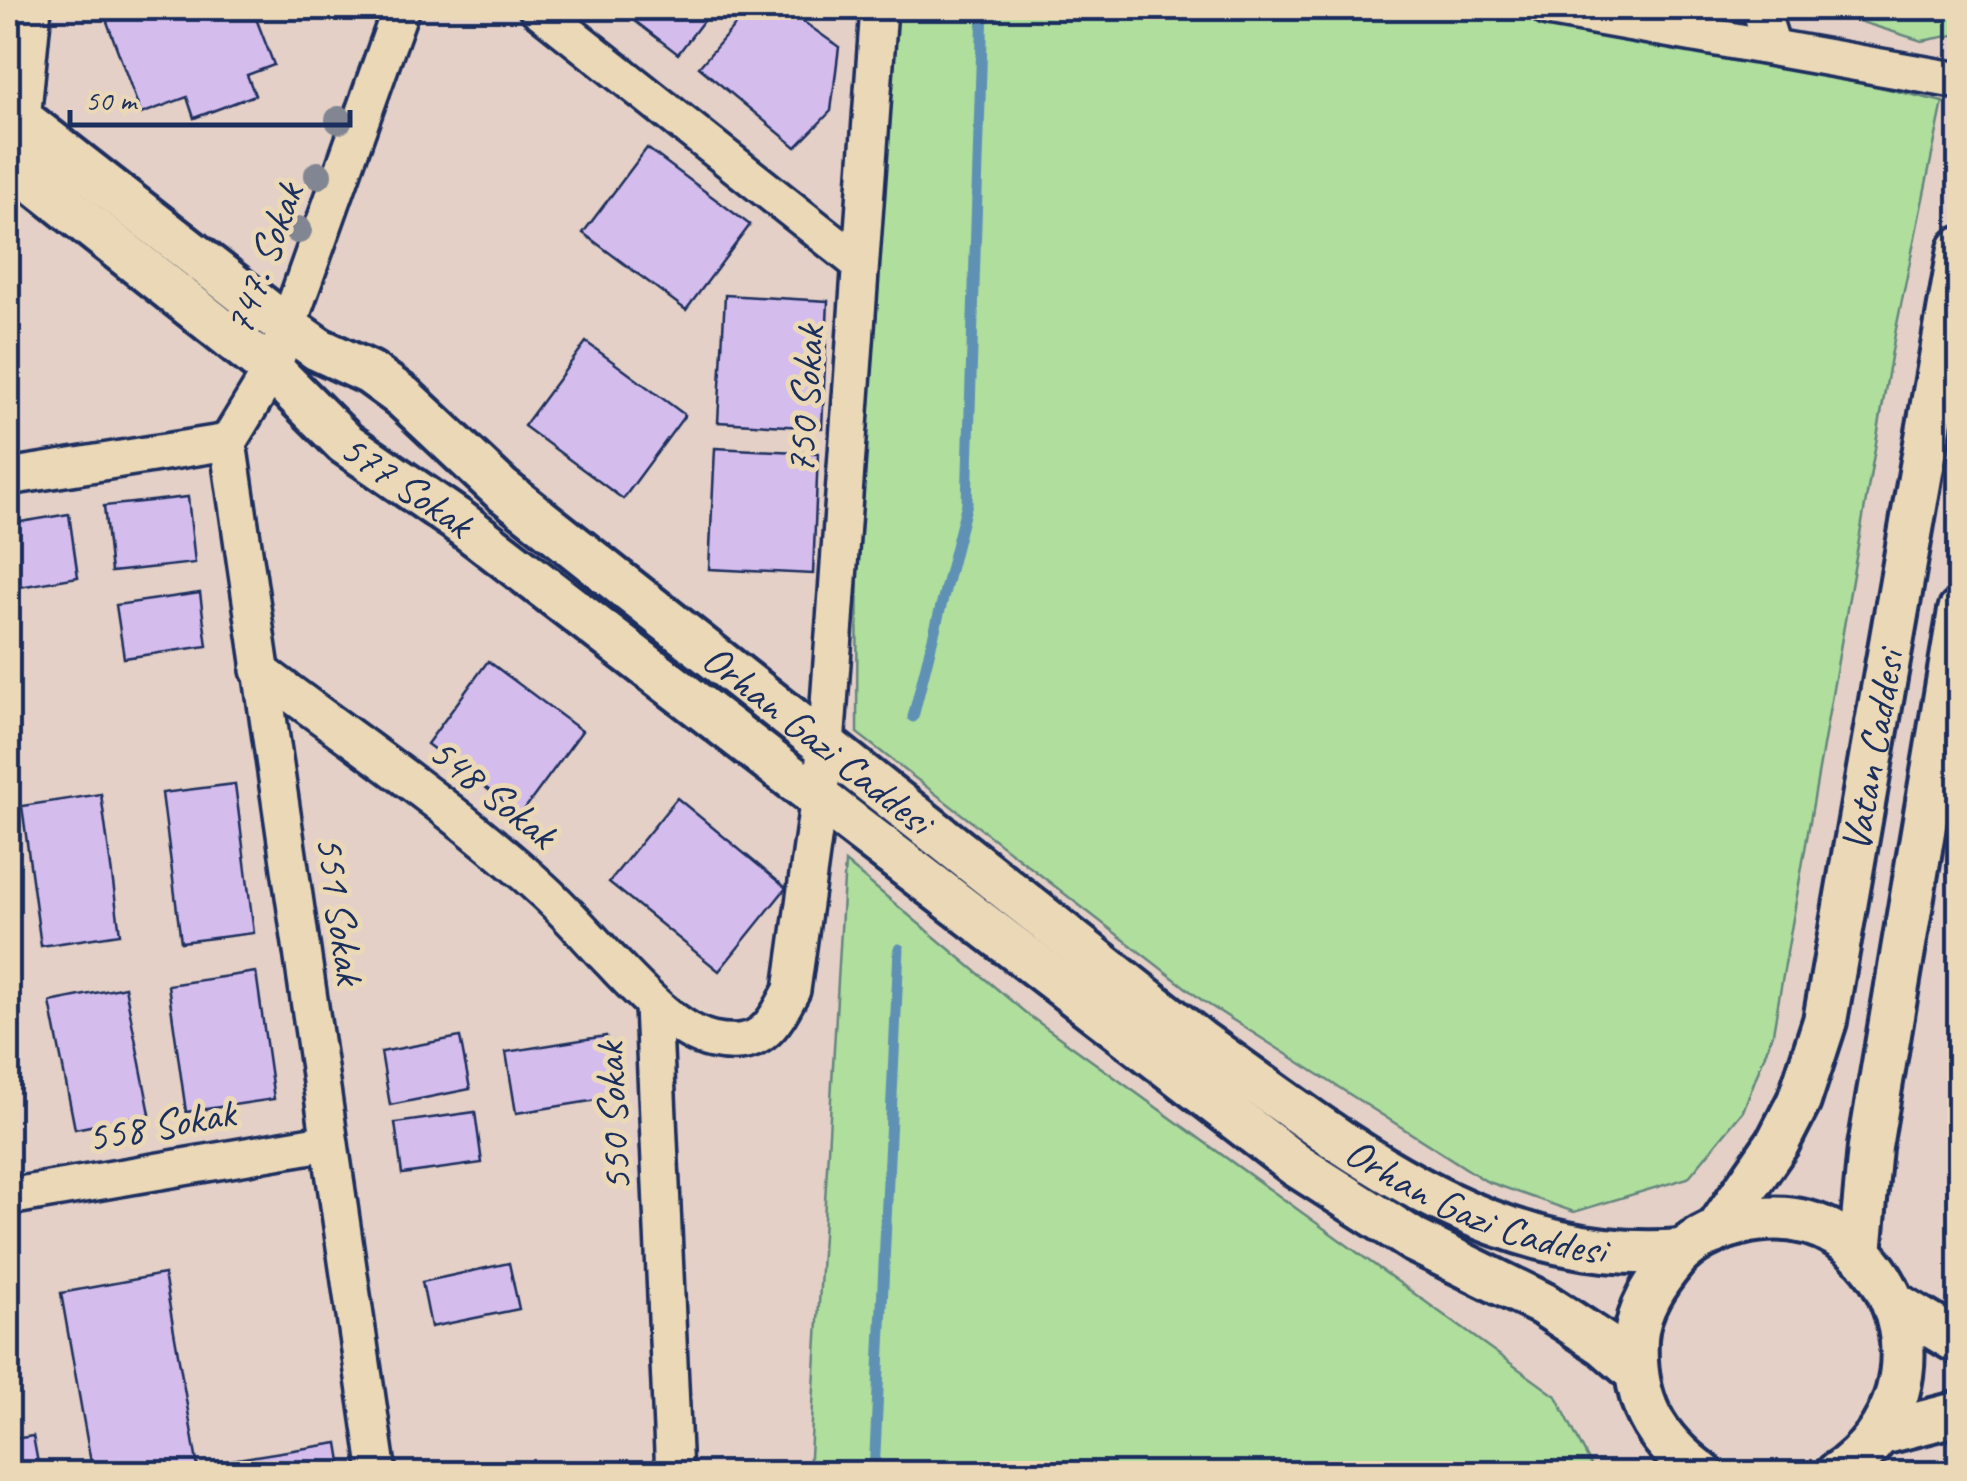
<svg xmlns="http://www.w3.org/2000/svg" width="1967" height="1481" viewBox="0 0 1967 1481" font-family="Caveat,sans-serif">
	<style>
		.green { fill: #afde9d; stroke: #65867e; stroke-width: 2.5 }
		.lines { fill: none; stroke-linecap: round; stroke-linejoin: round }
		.stream { stroke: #5f91b5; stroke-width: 11 }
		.building { fill: #d4bded; stroke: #1b2f5e; stroke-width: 2.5 }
		.minor-casing { stroke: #1b2f5e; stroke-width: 42 }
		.tertiary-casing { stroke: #1b2f5e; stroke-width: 50 }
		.minor { stroke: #ebd8b6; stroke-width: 35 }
		.tertiary { stroke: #ebd8b6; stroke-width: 42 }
		.tree { fill: #828692 }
		.labels { text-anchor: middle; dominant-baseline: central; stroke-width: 10; stroke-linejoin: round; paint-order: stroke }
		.street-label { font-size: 42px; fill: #1b2f5e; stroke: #ebd8b6 }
	</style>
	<rect width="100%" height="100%" fill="#e4d0c6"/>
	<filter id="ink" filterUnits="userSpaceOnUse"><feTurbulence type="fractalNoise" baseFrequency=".01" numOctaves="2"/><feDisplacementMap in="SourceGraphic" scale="20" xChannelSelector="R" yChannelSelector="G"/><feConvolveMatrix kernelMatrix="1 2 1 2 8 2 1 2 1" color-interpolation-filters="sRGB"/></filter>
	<g filter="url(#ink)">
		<g class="green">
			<polygon points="879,8 1548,8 1943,102 1895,334 1773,1033 1743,1111 1688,1178 1574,1212 1486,1181 1203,1001 857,733 859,263"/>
			<polygon points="1817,8 1959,8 1959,34 1922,41"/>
			<polygon points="845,862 1027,1014 1556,1396 1595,1473 809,1473"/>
		</g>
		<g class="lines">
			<g class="stream">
				<polyline points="913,717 967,503 983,8"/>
				<polyline points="874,1474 899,949"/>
			</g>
		</g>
		<g class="building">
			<polygon points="102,8 252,8 274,65 247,75 255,95 194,118 187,97 141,114"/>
			<polygon points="618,8 713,8 678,54"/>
			<polygon points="750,8 784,8 839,47 831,111 796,147 699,67"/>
			<polygon points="647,148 750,225 686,310 583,233"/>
			<polygon points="725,295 828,301 822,428 718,422"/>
			<polygon points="586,342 685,415 623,499 524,426"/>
			<polygon points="715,448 818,453 813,574 709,569"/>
			<polygon points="188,497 195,563 111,572 104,506"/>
			<polygon points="69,514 78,577 8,589 8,524"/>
			<polygon points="200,593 207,646 124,658 116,605"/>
			<polygon points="488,661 582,731 521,814 427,744"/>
			<polygon points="235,784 254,933 181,942 162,793"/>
			<polygon points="101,794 120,934 41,946 22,806"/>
			<polygon points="677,798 786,888 719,971 609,882"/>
			<polygon points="256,972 274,1099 186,1112 168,985"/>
			<polygon points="125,987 150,1114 75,1129 50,1002"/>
			<polygon points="606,1036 616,1097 516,1113 506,1052"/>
			<polygon points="460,1037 470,1089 390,1105 381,1052"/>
			<polygon points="475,1112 482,1163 402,1174 395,1123"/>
			<polygon points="509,1263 519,1309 431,1327 422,1282"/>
			<polygon points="164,1274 199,1474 93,1474 61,1293"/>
			<polygon points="8,1319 16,1368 8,1370"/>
			<polygon points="33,1436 40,1474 8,1474 8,1440"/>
			<polygon points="338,1443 343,1474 233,1474 231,1460"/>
		</g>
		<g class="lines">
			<g class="minor-casing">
				<g id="minor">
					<polyline points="537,8 859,263"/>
					<polyline points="1548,8 1960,81"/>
					<polyline points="1760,8 1772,46"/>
					<polyline points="22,120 33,8"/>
					<polyline points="8,477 228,442"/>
					<path d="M 259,670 C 356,743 459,812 548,895 C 570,916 590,939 611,961 C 636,987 676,1032 712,1040 C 760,1050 772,1028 792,990 L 826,746 L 879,8"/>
					<polyline points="653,1006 674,1474"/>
					<polyline points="8,1197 329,1142"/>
					<polyline points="378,1474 228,442 272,370 401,8"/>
				</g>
			</g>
			<g class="tertiary-casing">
				<g id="tertiary">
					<path id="s1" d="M 8,109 L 287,327 L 318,349 L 370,373 L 403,397 L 501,489 L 1199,1041 C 1348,1147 1488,1266 1682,1251"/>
					<path id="s2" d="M 8,161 L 272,370 L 345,443 L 457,520 L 1296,1165 L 1415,1241 L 1543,1304 L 1604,1344 L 1635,1371"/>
					<path id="s3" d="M 1718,1229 L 1778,1142 L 1799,1101 L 1825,1021 L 1960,249"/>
					<polyline points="1860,1253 1870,1147 1960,611"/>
					<polyline points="1897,1305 1960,1343"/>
					<polyline points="1882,1433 1960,1413"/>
					<path d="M 1702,1474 C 1653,1438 1633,1400 1636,1339 C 1638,1308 1656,1282 1675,1259 C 1692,1240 1717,1229 1741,1223 C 1887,1187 1967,1386 1837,1474"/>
				</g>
			</g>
			<use href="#minor" class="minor"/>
			<use href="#tertiary" class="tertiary"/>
		</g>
		<g class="tree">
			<circle cx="339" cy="120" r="14"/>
			<circle cx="318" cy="175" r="14"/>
			<circle cx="298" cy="230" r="14"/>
		</g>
	</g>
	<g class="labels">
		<g class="street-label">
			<text transform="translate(264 259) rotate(-70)">747. Sokak</text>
			<text transform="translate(805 400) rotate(-86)">750 Sokak</text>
			<text stroke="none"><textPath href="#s2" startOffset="515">577 Sokak</textPath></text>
			<text stroke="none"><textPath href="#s1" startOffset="1028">Orhan Gazi Caddesi</textPath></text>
			<text stroke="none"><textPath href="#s3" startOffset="510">Vatan Caddesi</textPath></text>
			<text transform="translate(493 793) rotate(39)">548 Sokak</text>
			<text transform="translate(340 910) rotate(82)">551 Sokak</text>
			<text transform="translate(613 1117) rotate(-93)">550 Sokak</text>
			<text transform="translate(161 1125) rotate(-10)">558 Sokak</text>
			<text stroke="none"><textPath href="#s1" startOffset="1838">Orhan Gazi Caddesi</textPath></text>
		</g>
	</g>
	<rect width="1967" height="1481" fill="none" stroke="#ebd8b6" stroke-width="40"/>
	<rect x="20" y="20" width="1927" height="1441" fill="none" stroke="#1b2f5e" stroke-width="4" filter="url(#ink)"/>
	<path d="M70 110v15h280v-15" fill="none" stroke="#1b2f5e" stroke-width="5"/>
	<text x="85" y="110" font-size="30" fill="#1b2f5e" stroke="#ebd8b6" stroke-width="8" paint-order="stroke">50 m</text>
</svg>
